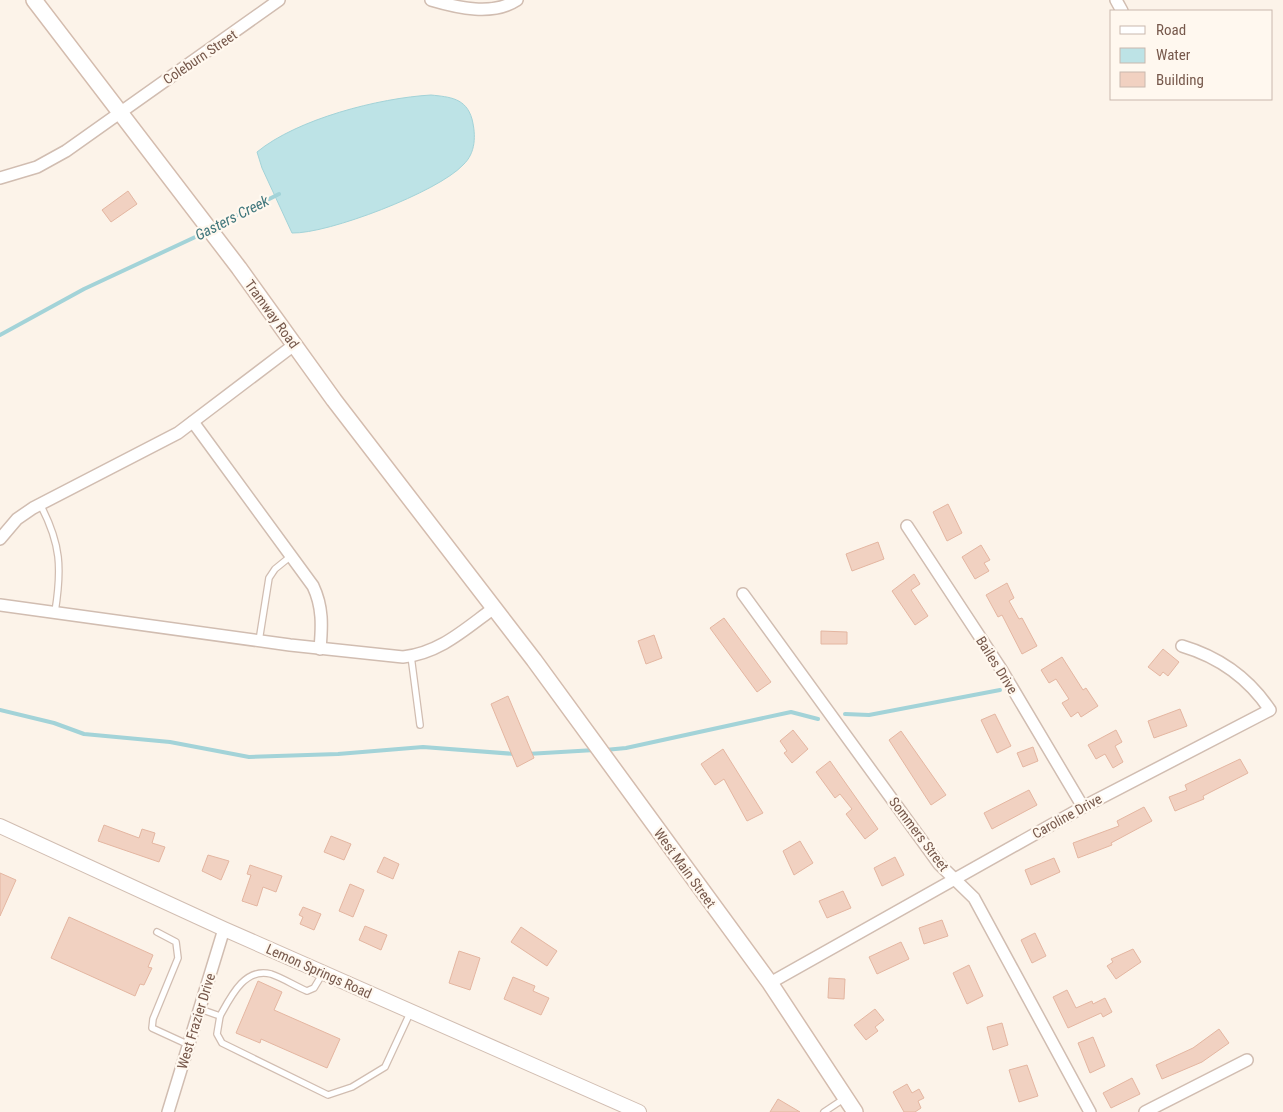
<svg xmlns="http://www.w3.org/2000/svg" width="1283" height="1112" viewBox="0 0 1283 1112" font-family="'Roboto Condensed',sans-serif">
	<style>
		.water { fill: #bde3e6; stroke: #a3d3d8 }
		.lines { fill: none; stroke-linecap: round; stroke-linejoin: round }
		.stream { stroke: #a3d3d8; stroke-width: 4 }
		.building { fill: #f1d1c1; stroke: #e4b6a1 }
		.service-casing { stroke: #d1bdb1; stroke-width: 8 }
		.minor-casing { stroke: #d1bdb1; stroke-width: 14 }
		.tertiary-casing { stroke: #d1bdb1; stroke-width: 16 }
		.secondary-casing { stroke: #d4bcae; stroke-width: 18 }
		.service { stroke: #fff; stroke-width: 5.5 }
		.minor { stroke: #fff; stroke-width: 11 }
		.tertiary { stroke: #fff; stroke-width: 14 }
		.secondary { stroke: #fff; stroke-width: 15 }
		.labels { text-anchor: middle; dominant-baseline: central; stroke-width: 4.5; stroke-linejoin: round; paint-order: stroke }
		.street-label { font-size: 14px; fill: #77594c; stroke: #fff8ef }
		.water-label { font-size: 15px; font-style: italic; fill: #40767b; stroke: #fff8ef }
	</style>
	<rect width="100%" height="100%" fill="#fcf3e9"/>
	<path class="water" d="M 431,95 C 450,97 466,98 472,119 C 476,135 476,153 463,165 C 438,192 328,234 292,233 L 262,168 L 257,152 C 297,119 379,98 431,95 Z"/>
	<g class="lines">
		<g class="stream">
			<polyline points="212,228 279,194"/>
			<polyline points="0,335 84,289 206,232"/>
			<polyline points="0,710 54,723 84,734 170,742 249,757 338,754 423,747 515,754"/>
			<polyline points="845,714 869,715 1000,690"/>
			<polyline points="605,750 626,748 791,712 818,719"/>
			<polyline points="527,754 595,750"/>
		</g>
	</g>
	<g class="building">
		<polygon points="128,191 137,204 111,222 102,210"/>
		<polygon points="948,504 962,533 947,541 933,512"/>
		<polygon points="878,542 884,559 852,571 846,554"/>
		<polygon points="981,545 990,560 984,563 989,571 975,579 962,557"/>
		<polygon points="914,574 920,584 911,590 928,616 915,625 892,591"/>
		<polygon points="1007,583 1014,598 1009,601 1019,619 1022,618 1037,646 1022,654 1002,615 998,617 986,595"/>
		<polygon points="724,618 771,682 757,692 710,628"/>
		<polygon points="821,631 847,632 847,644 821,644"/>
		<polygon points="654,635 662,658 646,664 638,641"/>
		<polygon points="1163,649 1179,662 1168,676 1163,672 1160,676 1148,667"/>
		<polygon points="1062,657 1083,690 1086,688 1098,706 1081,717 1078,712 1071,717 1062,703 1069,699 1056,679 1049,683 1041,670"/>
		<polygon points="508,696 534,758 517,767 491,704"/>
		<polygon points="1180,709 1187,726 1154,738 1148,721"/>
		<polygon points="995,714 1011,746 997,753 981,720"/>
		<polygon points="793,730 808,749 792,763 784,753 787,751 780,741"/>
		<polygon points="1116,730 1122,742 1115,746 1123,762 1113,768 1105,754 1096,759 1088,745"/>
		<polygon points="901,731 946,795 931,805 889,740"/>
		<polygon points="1033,747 1038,761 1023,767 1017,753"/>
		<polygon points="723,749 763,813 747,821 724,779 715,785 701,764"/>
		<polygon points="1240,759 1248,773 1203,796 1204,799 1175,811 1169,797 1187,790 1185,785"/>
		<polygon points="830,761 878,829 865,839 846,814 852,809 840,794 835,798 816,772"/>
		<polygon points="1029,790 1037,805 992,829 984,813"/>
		<polygon points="1144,807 1152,821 1111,843 1112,845 1078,858 1073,843 1119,826 1117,821"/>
		<polygon points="104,825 139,838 142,829 155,833 152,843 165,847 159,862 98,841"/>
		<polygon points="331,836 351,844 344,860 324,852"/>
		<polygon points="800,841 813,863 794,875 783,851"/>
		<polygon points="208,855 229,861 221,880 202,871"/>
		<polygon points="384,857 399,864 393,879 377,872"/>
		<polygon points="895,857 904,875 882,886 874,868"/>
		<polygon points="1054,858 1060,872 1031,885 1025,870"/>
		<polygon points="250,865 282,876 276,892 263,887 257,906 242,901 251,875 247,874"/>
		<polygon points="0,873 16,880 0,916"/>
		<polygon points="350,884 364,890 353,917 339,911"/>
		<polygon points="843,891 851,908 827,918 819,901"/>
		<polygon points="303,907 321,914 314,930 300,924 303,917 299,915"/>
		<polygon points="69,917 153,955 148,967 152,968 144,985 140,984 135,996 51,958"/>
		<polygon points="942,920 948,936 924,944 919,928"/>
		<polygon points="365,926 387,935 381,950 359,940"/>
		<polygon points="521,927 557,951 547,966 511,942"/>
		<polygon points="1035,933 1046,956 1032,963 1021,940"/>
		<polygon points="901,942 909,959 877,974 869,957"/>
		<polygon points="1133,949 1141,962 1116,979 1107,966 1113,962 1111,959"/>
		<polygon points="459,951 480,958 470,990 449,983"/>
		<polygon points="969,965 983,996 967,1004 953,973"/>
		<polygon points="513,977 535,986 533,991 549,998 541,1015 504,999"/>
		<polygon points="829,978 845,979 844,999 828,998"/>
		<polygon points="258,981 282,992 274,1010 340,1039 327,1068 261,1039 260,1043 236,1033"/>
		<polygon points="1067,990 1076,1008 1092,1001 1093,1004 1105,998 1112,1012 1103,1017 1101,1013 1068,1028 1053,997"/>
		<polygon points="875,1009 884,1020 875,1027 878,1031 866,1040 854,1025"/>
		<polygon points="1002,1023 1008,1045 993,1050 987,1027"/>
		<polygon points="1219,1029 1229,1043 1202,1062 1162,1079 1156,1065 1193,1048"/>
		<polygon points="1093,1037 1105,1066 1090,1073 1078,1043"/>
		<polygon points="1027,1065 1038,1096 1019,1102 1009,1070"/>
		<polygon points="1132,1078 1140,1094 1111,1108 1103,1093"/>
		<polygon points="907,1084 912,1093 919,1089 924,1098 918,1101 921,1108 915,1112 904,1112 893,1092"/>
		<polygon points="778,1099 800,1112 770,1112"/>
	</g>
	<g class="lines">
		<g class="service-casing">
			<g id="service">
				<path d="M 40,504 C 61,544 62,568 55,612"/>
				<polyline points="259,641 269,578 275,569 291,556"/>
				<polyline points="411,656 420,725"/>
				<polyline points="157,932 176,942 178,958 153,1019 152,1028 189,1045"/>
				<path d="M 200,1009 L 220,1016 C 231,996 245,967 271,974 C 283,978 295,986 307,991 L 314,988 L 323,973"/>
				<polyline points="220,1016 217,1034 222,1043 328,1095 352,1087 385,1067 411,1011"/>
				<polyline points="824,1112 845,1098"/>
			</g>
		</g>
		<g class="minor-casing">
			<g id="minor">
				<path d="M 431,0 C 458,8 493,16 517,0"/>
				<polyline points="1116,0 1122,11"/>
				<polyline points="0,178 37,167 66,151 279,0"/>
				<path d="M 193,422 L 313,586 C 323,607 322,626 320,649"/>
				<polyline points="907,526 1001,669 1083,807"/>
				<polyline points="0,539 17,519 33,508 178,433 294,345"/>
				<polyline points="743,594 939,864 974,898 1090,1112"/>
				<path d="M 0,605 L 290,645 L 403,657 C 440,653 465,629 494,608"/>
				<path d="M 770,983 L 1083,807 L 1270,710 C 1248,677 1219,657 1182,646"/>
				<polyline points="168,1112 224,929"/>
				<polyline points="1145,1112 1247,1060"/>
			</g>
		</g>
		<g class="tertiary-casing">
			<polyline id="tertiary" points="0,826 224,929 639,1112"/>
		</g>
		<g class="secondary-casing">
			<polyline id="secondary" points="34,0 239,268 334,400 534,660 770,983 855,1112"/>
		</g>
		<use href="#service" class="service"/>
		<use href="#minor" class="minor"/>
		<use href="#tertiary" class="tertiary"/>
		<use href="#secondary" class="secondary"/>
	</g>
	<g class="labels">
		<g class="street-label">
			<text transform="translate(200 57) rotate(-34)">Coleburn Street</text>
			<text transform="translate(272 314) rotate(54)">Tramway Road</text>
			<text transform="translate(997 665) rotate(58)">Bailes Drive</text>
			<text transform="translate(1067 816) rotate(-29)">Caroline Drive</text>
			<text transform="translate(919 834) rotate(53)">Sommers Street</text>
			<text transform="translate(685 868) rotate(54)">West Main Street</text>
			<text transform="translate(319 971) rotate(24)">Lemon Springs Road</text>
			<text transform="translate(196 1021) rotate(-73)">West Frazier Drive</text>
		</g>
		<g class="water-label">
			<text transform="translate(232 218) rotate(-27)">Gasters Creek</text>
		</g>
	</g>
	<rect x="1110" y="10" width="162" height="90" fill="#fff8ef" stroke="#c9b8ae"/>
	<rect x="1120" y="26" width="25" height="8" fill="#ffffff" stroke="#c9b8ae"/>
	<text x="1156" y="35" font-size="15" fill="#77594c">Road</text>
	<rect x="1120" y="48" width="25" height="15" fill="#bde3e6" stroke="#c9b8ae"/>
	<text x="1156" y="60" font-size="15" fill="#77594c">Water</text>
	<rect x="1120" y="72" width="25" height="15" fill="#f1d1c1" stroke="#c9b8ae"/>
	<text x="1156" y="85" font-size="15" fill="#77594c">Building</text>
</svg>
